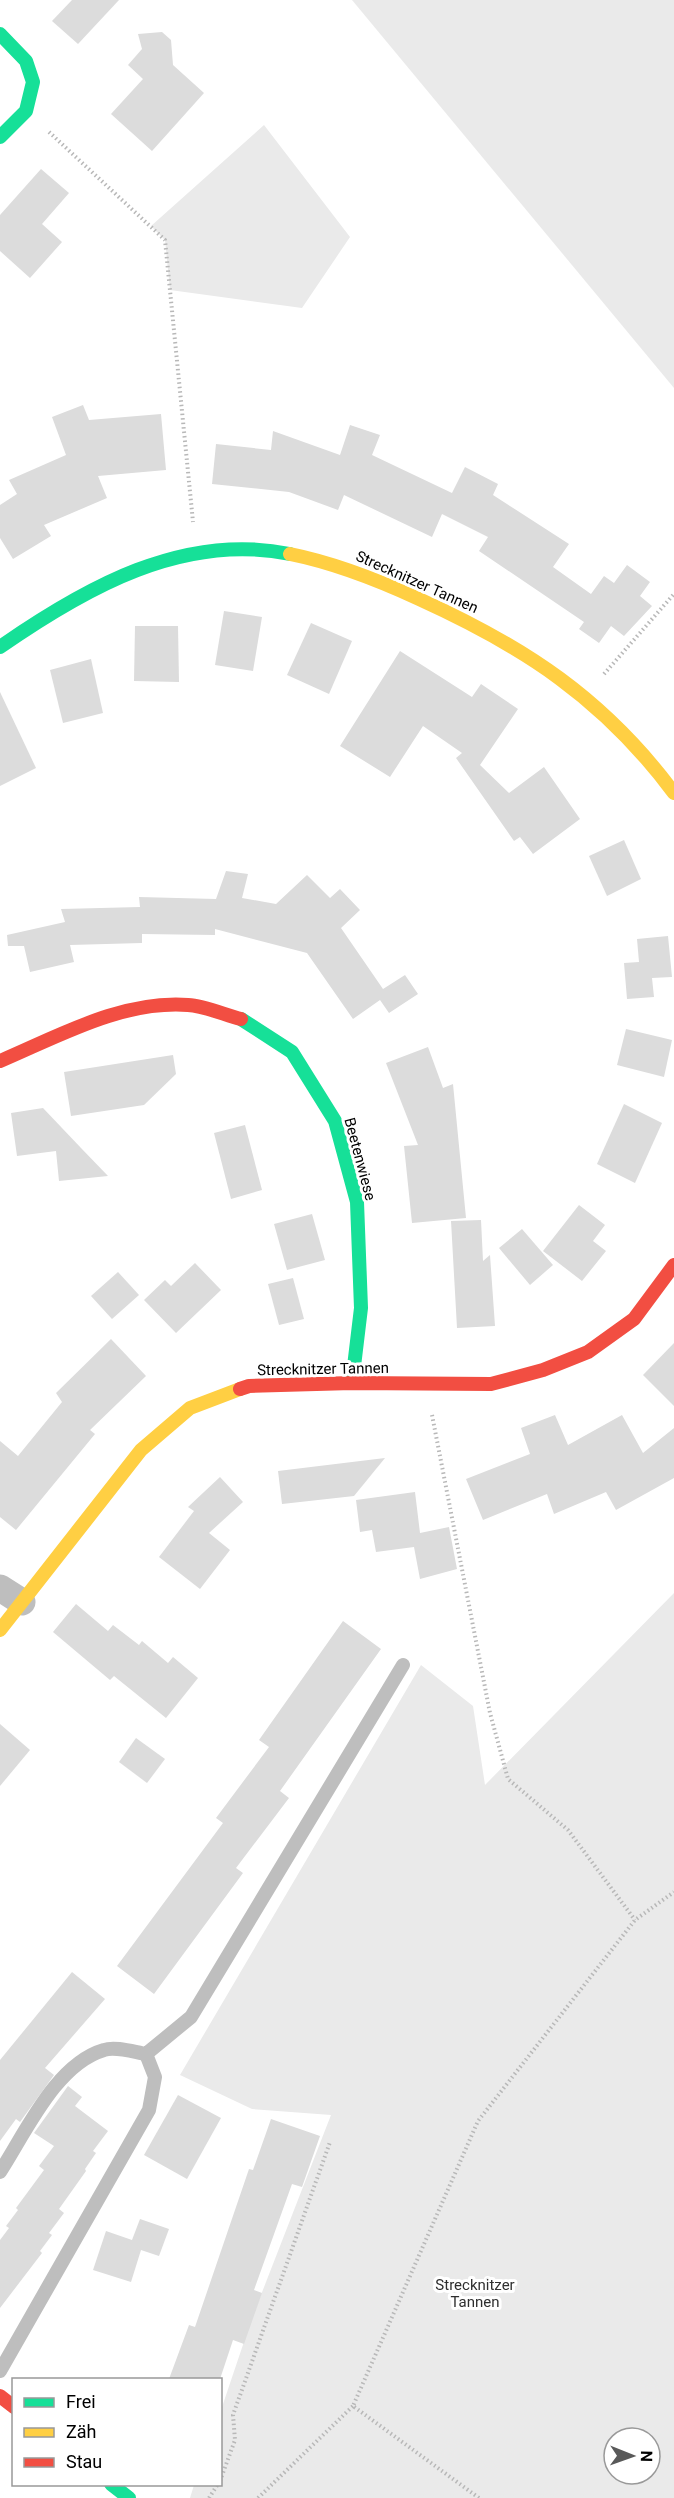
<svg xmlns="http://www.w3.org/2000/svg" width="674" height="2498" viewBox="0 0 674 2498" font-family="Roboto,sans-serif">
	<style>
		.green { fill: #eaeaea; fill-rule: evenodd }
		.building { fill: #dcdcdc }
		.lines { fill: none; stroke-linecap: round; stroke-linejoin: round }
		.path { stroke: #b8b8b8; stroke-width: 4; stroke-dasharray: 1.5 3; stroke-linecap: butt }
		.lane { stroke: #bebebe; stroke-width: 14 }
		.street { stroke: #bebebe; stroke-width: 27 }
		.fast { stroke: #16e098; stroke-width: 14 }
		.slow { stroke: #ffcf43; stroke-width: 14 }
		.jam { stroke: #f24e42; stroke-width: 14 }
		.labels { text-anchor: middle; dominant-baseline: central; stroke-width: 6; stroke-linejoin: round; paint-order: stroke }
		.street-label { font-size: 15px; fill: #000; stroke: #fff }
		.park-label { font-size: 15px; fill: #2f2f2f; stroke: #fff }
	</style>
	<rect width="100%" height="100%" fill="#fff"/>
	<g class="green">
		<polygon points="352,0 674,0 674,388"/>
		<polygon points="264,125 350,237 302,308 170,290 165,240 151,226"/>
		<path d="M 674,1593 L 674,2498 L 190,2498 L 194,2485 L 220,2484 L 221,2410 L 252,2318 L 331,2115 L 252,2109 L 180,2075 L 421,1665 L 473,1706 L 485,1785 ZM 614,2438 L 650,2438 L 650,2474 L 614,2474 Z"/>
	</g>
	<g class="building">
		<polygon points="72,0 119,0 78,44 52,21"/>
		<polygon points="162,32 171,40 173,65 204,93 152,151 111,114 143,79 128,65 142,49 138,34"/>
		<polygon points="41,169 69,193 42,224 62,242 30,278 0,251 0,215"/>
		<polygon points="83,405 89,420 161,414 166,470 98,476 107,498 44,525 51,536 13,559 0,538 0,505 17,494 9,480 66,455 52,417"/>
		<polygon points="350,425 380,435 372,455 452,493 465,467 498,484 493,495 569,544 553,567 591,594 604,576 614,583 627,565 650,582 640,596 652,606 624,636 611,626 599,643 579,629 584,622 479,551 488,537 442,514 432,537 344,495 338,510 289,492 212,484 216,444 271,450 273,431 340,455"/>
		<polygon points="224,611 262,617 253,671 215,665"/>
		<polygon points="311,623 352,641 329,694 287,675"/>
		<polygon points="135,626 178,626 179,682 134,681"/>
		<polygon points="400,651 472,697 481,684 518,709 480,765 509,793 544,767 580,819 533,854 520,837 514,841 456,758 462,753 423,726 390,777 340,746"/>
		<polygon points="91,659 103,713 63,723 50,670"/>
		<polygon points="0,692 36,768 0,786"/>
		<polygon points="624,840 641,879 607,896 589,856"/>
		<polygon points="226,871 248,874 242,898 276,904 307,875 330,898 340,889 360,910 341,928 383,989 405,975 418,994 389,1013 380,1000 353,1019 307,953 215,929 215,935 142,934 142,943 70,945 74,962 30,972 24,946 8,946 7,935 65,922 61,909 140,907 139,897 216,899"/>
		<polygon points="668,936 672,977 652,978 654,997 627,999 624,963 639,962 637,939"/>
		<polygon points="626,1029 672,1040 664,1077 617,1065"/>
		<polygon points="428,1047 443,1088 453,1084 466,1218 412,1223 404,1146 418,1145 386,1063"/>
		<polygon points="173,1055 176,1074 144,1105 71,1116 64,1072"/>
		<polygon points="624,1104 662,1123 635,1183 597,1164"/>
		<polygon points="43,1108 81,1148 108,1176 59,1181 56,1151 17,1156 11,1113"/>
		<polygon points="245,1125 262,1190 231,1199 214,1133"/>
		<polygon points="579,1205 605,1225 593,1241 606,1251 582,1281 543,1251"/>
		<polygon points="312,1214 325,1260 287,1270 274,1224"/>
		<polygon points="481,1220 483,1261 490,1255 495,1326 457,1328 451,1221"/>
		<polygon points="522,1229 553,1265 530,1285 499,1248"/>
		<polygon points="195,1263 221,1290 176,1333 144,1300 165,1280 171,1286"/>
		<polygon points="118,1272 139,1295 112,1319 91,1296"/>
		<polygon points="293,1278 304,1319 279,1325 268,1284"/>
		<polygon points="111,1339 146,1376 90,1430 95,1434 16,1530 0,1517 0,1441 18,1456 62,1402 56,1393"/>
		<polygon points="674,1343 674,1406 643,1375"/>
		<polygon points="555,1415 568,1445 622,1415 643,1453 674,1428 674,1478 616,1510 606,1492 554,1514 547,1494 483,1520 466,1479 530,1454 521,1428"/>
		<polygon points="385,1458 354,1496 282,1504 278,1471"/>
		<polygon points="220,1477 243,1502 209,1533 230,1550 200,1589 159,1557 194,1511 188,1507"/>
		<polygon points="415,1492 420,1533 449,1527 457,1569 420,1579 414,1547 376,1552 372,1530 360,1532 356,1500"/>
		<polygon points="76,1604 108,1631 113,1625 139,1645 142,1641 168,1663 173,1657 198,1678 166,1718 114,1676 110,1680 53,1632"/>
		<polygon points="343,1621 381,1649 280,1791 289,1798 236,1868 243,1873 154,1994 117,1966 223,1823 216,1818 269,1747 259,1740"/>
		<polygon points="0,1724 30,1750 0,1786"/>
		<polygon points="136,1738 165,1759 147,1783 119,1762"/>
		<polygon points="72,1972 105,1999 45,2068 54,2075 20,2122 16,2119 0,2141 0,2060"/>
		<polygon points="68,2086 82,2097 75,2106 108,2131 93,2151 96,2153 85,2169 86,2171 59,2209 64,2213 49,2233 52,2235 40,2251 42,2253 0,2308 0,2240 9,2228 6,2226 18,2210 16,2208 44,2170 39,2166 54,2146 34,2133"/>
		<polygon points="178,2095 221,2118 187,2179 144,2155"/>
		<polygon points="271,2119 320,2136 302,2187 292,2184 254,2290 262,2293 244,2344 233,2340 220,2379 169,2379 189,2325 195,2327 249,2169 253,2170"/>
		<polygon points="140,2219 169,2229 159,2256 141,2250 131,2282 93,2270 106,2231 132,2240"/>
	</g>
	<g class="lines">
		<g class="path">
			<polyline points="49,132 165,240 193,522"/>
			<polyline points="604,674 674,594"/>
			<polyline points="432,1415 490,1713 508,1779 568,1830 635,1920"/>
			<polyline points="220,2481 235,2440 233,2415 330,2142"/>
			<polyline points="209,2498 218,2484"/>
			<polyline points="258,2498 353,2406"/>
			<polyline points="479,2498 353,2406 478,2121 635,1920 674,1892"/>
		</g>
		<g class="lane">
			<path d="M 0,2172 C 26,2132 56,2064 104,2050 C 115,2046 134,2052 146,2054 L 191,2017 L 403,1665"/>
			<polyline points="0,2371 149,2110 155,2077 146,2054"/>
		</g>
		<polyline class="street" points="0,1588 22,1602"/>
		<g class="fast">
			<polyline points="0,34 26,61 33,82 26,111 0,137"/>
			<path d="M 0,647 C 85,588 183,532 290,554"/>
			<polyline points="241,1019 292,1052 335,1121 357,1202 361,1308 352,1383"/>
			<polyline points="111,2484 129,2498"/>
		</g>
		<g class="slow">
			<path d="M 290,554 C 335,563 378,580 419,599 C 525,647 604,699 674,793"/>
			<polyline points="0,1630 141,1450 190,1408 240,1389"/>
		</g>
		<g class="jam">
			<path d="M 0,1061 C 59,1036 122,1000 188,1005 C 205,1006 225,1015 241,1019"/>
			<polyline points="240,1389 249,1386 352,1383 491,1384 543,1370 588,1352 634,1319 674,1265"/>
			<polyline points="0,2396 14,2407"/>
		</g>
	</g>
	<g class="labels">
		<g class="street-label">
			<text transform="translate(417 582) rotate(24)">Strecknitzer Tannen</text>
			<text transform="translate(360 1159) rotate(75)">Beetenwiese</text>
			<text transform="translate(323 1369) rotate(-1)">Strecknitzer Tannen</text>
		</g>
		<g class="park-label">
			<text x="475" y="2285">Strecknitzer<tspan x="475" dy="17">Tannen</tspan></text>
		</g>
	</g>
	<rect x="12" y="2378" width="210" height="108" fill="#ffffff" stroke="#999999" stroke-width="1.5"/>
	<rect x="24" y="2398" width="30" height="9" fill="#16e098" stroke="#999999" stroke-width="1.5"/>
	<text x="66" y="2408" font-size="18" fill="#000000">Frei</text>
	<rect x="24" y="2428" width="30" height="9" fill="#ffcf43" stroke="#999999" stroke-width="1.5"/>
	<text x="66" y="2438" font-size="18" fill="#000000">Zäh</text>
	<rect x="24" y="2458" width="30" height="9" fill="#f24e42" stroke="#999999" stroke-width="1.5"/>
	<text x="66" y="2468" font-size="18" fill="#000000">Stau</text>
	<g transform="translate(632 2456) rotate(91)"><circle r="28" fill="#ffffff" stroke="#999999" stroke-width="1.5"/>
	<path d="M0-4.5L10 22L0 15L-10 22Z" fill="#595959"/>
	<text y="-9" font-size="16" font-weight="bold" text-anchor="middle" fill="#000000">N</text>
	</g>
</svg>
